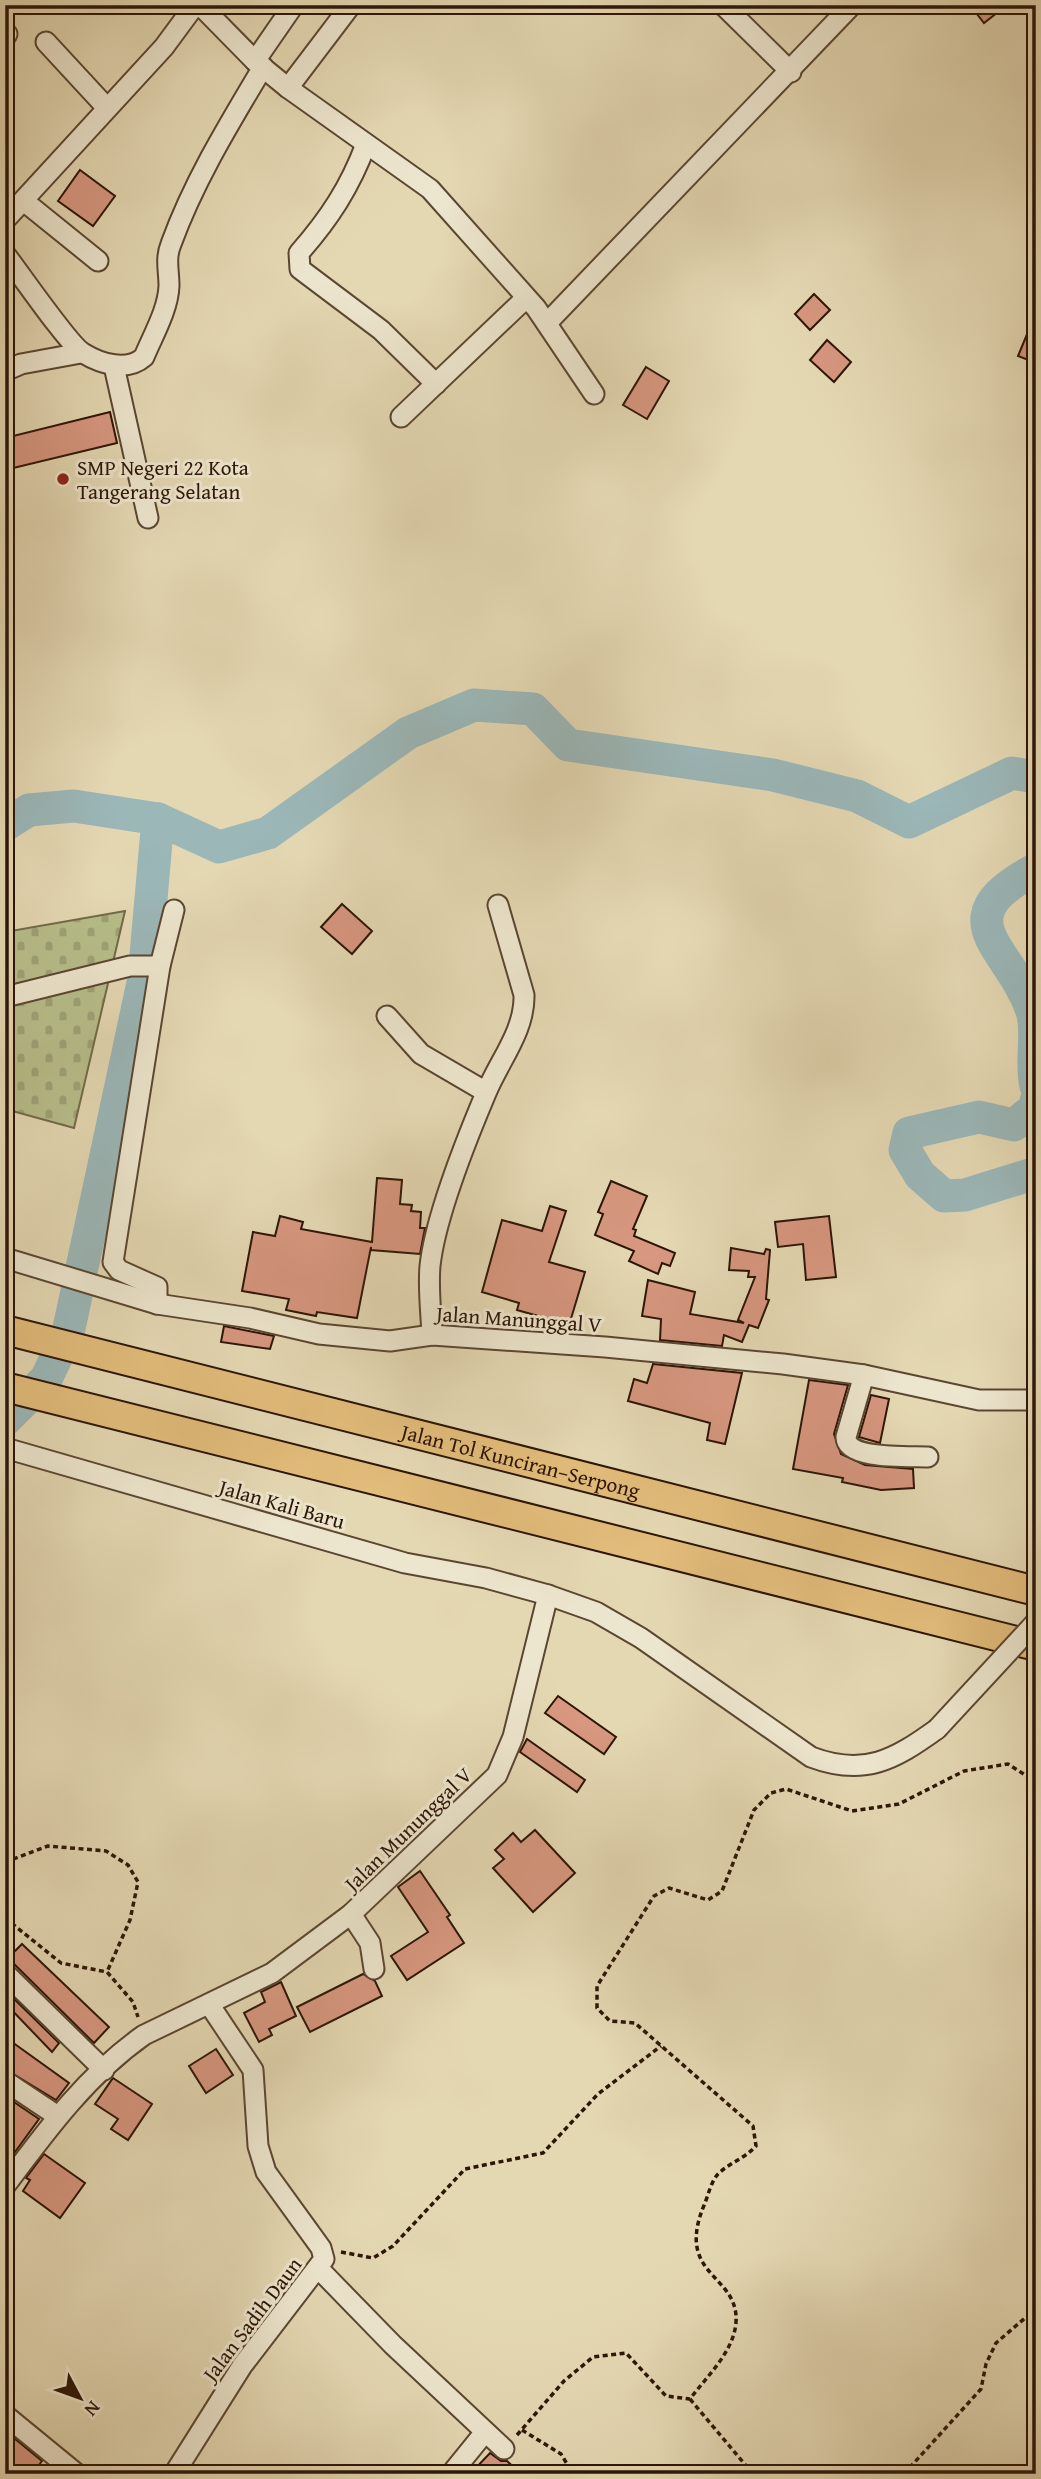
<svg xmlns="http://www.w3.org/2000/svg" width="1041" height="2479" viewBox="0 0 1041 2479" font-family="'Gentium Book Plus',serif">
	<style>
		.cemetery { fill: url(#cemetery-stones); stroke: #726a48; stroke-width: 2 }
		.lines { fill: none; stroke-linecap: round; stroke-linejoin: round }
		.river { stroke: #9bb7b8; stroke-width: 33 }
		.building { fill: #d79780; stroke: #2d1506; stroke-width: 2 }
		.minor-casing { stroke: #5b4631; stroke-width: 23 }
		.highway-casing { stroke: #2d1506; stroke-width: 32 }
		.path { stroke: #2d1506; stroke-width: 3.5; stroke-dasharray: 5 3.5; stroke-linecap: butt }
		.minor { stroke: #ede6ce; stroke-width: 19 }
		.highway { stroke: #e2bc7a; stroke-width: 28 }
		.minor-bridge-casing { stroke: #5b4631; stroke-width: 23; stroke-linecap: butt }
		.minor-bridge { stroke: #ede6ce; stroke-width: 19 }
		.poi-dot { fill: #8f2418; stroke: #ede6ce; stroke-width: 2.5 }
		.labels { text-anchor: middle; dominant-baseline: central; stroke-width: 6; stroke-linejoin: round; paint-order: stroke }
		.poi-label { font-size: 21px; fill: #2d1506; stroke: #ede6ce; text-anchor: start }
		.street-label { font-size: 21px; fill: #2d1506; stroke: #ede6ce }
	</style>
	<defs>
		<pattern id="cemetery-stones" width="16" height="16" patternUnits="userSpaceOnUse" patternTransform="scale(1.75)"><rect width="16" height="16" fill="#b7be8a"/><path d="M2 7V4a2 2 0 0 1 4 0v3zM10 15v-3a2 2 0 0 1 4 0v3z" fill="#9ea276"/></pattern>
	</defs>
	<rect width="100%" height="100%" fill="#e4d8b3"/>
	<filter id="stains"><feTurbulence type="fractalNoise" baseFrequency=".00286" numOctaves="4"/><feColorMatrix values="0 0 0 0 .2 0 0 0 0 .09 0 0 0 0 .02 0 0 0 .5 -.17"/></filter>
	<radialGradient id="worn" r=".72"><stop offset=".6" stop-color="#630" stop-opacity="0"/><stop offset="1" stop-color="#630" stop-opacity=".3"/></radialGradient>
	<polygon class="cemetery" points="125,911 74,1128 5,1109 5,932"/>
	<g class="lines">
		<g class="river">
			<polyline points="5,825 29,810 74,806 158,819"/>
			<path d="M 1036,869 C 940,920 1010,946 1032,1011 C 1039,1032 1030,1063 1036,1086"/>
			<polyline points="1036,1101 1035,1108 1014,1125 979,1117 909,1133 905,1150 920,1175 944,1196 965,1195 1036,1173"/>
			<polyline points="5,1420 46,1379 68,1333 144,978 158,819 219,847 268,833 408,733 474,705 533,709 568,745 773,775 857,796 909,822 1012,773 1036,777"/>
		</g>
	</g>
	<g class="building">
		<polygon points="970,5 1007,5 984,23"/>
		<polygon points="80,170 115,196 93,226 58,201"/>
		<polygon points="814,294 830,310 810,330 795,314"/>
		<polygon points="1035,315 1036,315 1036,363 1018,356"/>
		<polygon points="827,340 851,362 834,382 810,360"/>
		<polygon points="646,367 669,381 647,419 623,405"/>
		<polygon points="110,412 117,443 5,470 5,438"/>
		<polygon points="342,904 372,931 352,954 321,927"/>
		<polygon points="377,1178 402,1180 400,1204 412,1205 411,1211 421,1212 420,1228 425,1228 420,1254 371,1250 371,1247 357,1318 317,1312 316,1316 286,1310 289,1299 242,1291 253,1232 275,1236 280,1216 303,1222 301,1229 372,1242"/>
		<polygon points="611,1181 647,1196 633,1229 636,1230 634,1236 675,1253 670,1266 662,1263 658,1274 629,1261 634,1251 595,1235 603,1214 598,1212"/>
		<polygon points="550,1206 566,1211 549,1262 585,1272 567,1332 546,1331 549,1319 517,1310 519,1303 482,1292 502,1220 542,1231"/>
		<polygon points="829,1216 836,1277 806,1280 803,1244 778,1247 775,1222"/>
		<polygon points="731,1248 764,1254 766,1249 770,1250 766,1299 769,1300 758,1328 749,1325 742,1342 724,1335 722,1346 660,1340 661,1319 642,1316 648,1280 695,1292 690,1314 744,1323 738,1320 755,1277 748,1277 749,1271 729,1270"/>
		<polygon points="224,1326 274,1336 270,1349 221,1342"/>
		<polygon points="653,1364 742,1373 725,1444 707,1440 710,1423 628,1401 634,1379 647,1383"/>
		<polygon points="809,1380 848,1385 834,1434 841,1454 865,1465 913,1469 914,1488 881,1490 842,1482 843,1478 793,1469"/>
		<polygon points="871,1395 889,1399 880,1443 859,1437"/>
		<polygon points="558,1696 616,1737 604,1754 545,1713"/>
		<polygon points="527,1739 585,1780 577,1792 520,1752"/>
		<polygon points="535,1830 575,1873 533,1912 493,1868 504,1859 495,1850 513,1833 521,1842"/>
		<polygon points="420,1871 450,1915 447,1917 464,1943 407,1980 391,1956 428,1932 398,1887"/>
		<polygon points="22,1944 109,2027 94,2043 14,1964 5,1961"/>
		<polygon points="363,1974 375,1981 382,1996 310,2032 297,2007"/>
		<polygon points="281,1982 296,2016 269,2029 272,2035 259,2042 244,2013 265,2002 261,1992"/>
		<polygon points="5,1990 59,2043 52,2052 5,2003"/>
		<polygon points="5,2037 69,2083 56,2100 5,2069"/>
		<polygon points="216,2049 233,2075 206,2093 189,2066"/>
		<polygon points="113,2078 152,2104 128,2140 111,2129 118,2119 95,2104"/>
		<polygon points="5,2096 39,2119 7,2163 5,2162"/>
		<polygon points="44,2154 85,2183 60,2218 23,2191 30,2180 26,2178"/>
		<polygon points="9,2434 42,2461 32,2474 5,2474 5,2439"/>
		<polygon points="490,2453 501,2461 507,2461 521,2474 470,2474"/>
	</g>
	<g class="lines">
		<g class="minor-casing">
			<g id="minor">
				<polyline points="200,5 255,61 288,88 430,189 536,308 594,394"/>
				<polyline points="723,5 791,72"/>
				<polyline points="5,37 7,34"/>
				<polyline points="46,42 107,108"/>
				<polyline points="255,61 293,6"/>
				<polyline points="288,88 351,5"/>
				<path d="M 366,144 C 350,187 329,219 299,253 L 300,269 L 381,330 L 436,384"/>
				<polyline points="25,202 98,261"/>
				<polyline points="5,220 164,47 195,5"/>
				<path d="M 5,254 C 19,272 69,345 83,353 C 101,364 127,372 144,357 C 153,335 168,310 169,286 C 169,270 165,259 171,244 C 194,181 229,124 263,67"/>
				<polyline points="547,323 852,5"/>
				<polyline points="114,366 148,518"/>
				<polyline points="5,371 21,364 81,353"/>
				<polyline points="401,417 526,298"/>
				<polyline points="5,997 130,966 160,966"/>
				<polyline points="387,1016 421,1054 486,1092"/>
				<polyline points="5,1258 157,1304 250,1318 319,1334 390,1341 432,1335 605,1347 783,1364 864,1375 979,1400 1036,1400"/>
				<polyline points="157,1304 157,1287 119,1270 113,1262 160,966 174,910"/>
				<path d="M 432,1335 C 431,1312 428,1288 430,1266 C 435,1219 467,1138 486,1093 C 499,1061 525,1031 524,995 L 498,905"/>
				<path d="M 864,1375 L 846,1437 C 846,1460 910,1456 928,1457"/>
				<path d="M 5,1448 L 405,1563 L 486,1578 L 548,1595 L 596,1612 L 641,1638 L 811,1757 C 864,1777 894,1760 937,1729"/>
				<polyline points="351,1914 370,1943 374,1969"/>
				<polyline points="5,1973 104,2070"/>
				<polyline points="5,2081 56,2115"/>
				<path d="M 5,2186 C 46,2131 87,2075 144,2035 L 272,1973 L 351,1914 L 497,1775 L 513,1737 L 548,1595"/>
				<polyline points="319,2269 393,2345 504,2449"/>
				<polyline points="5,2415 77,2474"/>
				<polyline points="174,2474 242,2366 324,2259 321,2248 266,2172 258,2146 253,2070 209,2004"/>
				<polyline points="451,2474 485,2432"/>
			</g>
		</g>
		<g class="highway-casing">
			<g id="highway">
				<path id="s1" d="M 5,1330 L 1036,1591"/>
				<polyline points="5,1387 1036,1646"/>
			</g>
		</g>
		<g class="path">
			<polyline points="5,1862 48,1846 106,1851 128,1865 138,1882 130,1920 107,1972"/>
			<polyline points="5,1918 61,1963 107,1972 133,2002 138,2017"/>
			<polyline points="341,2252 373,2258 393,2246 465,2169 543,2153 598,2094 661,2046"/>
			<polyline points="690,2399 753,2474"/>
			<polyline points="522,2430 561,2454 573,2474"/>
			<path d="M 517,2435 L 564,2381 L 593,2357 L 626,2353 L 666,2396 L 690,2399 C 706,2377 734,2352 736,2322 C 739,2273 673,2277 705,2203 C 708,2195 712,2180 718,2174 C 729,2163 744,2159 756,2146 L 753,2126 L 635,2023 L 610,2021 L 597,2008 L 597,1986 L 654,1896 L 669,1888 L 708,1900 L 722,1891 L 754,1810 L 771,1793 L 786,1789 L 852,1811 L 899,1804 L 964,1771 L 1008,1764 L 1036,1782"/>
			<polyline points="904,2474 981,2389 986,2364 996,2343 1025,2318 1036,2316"/>
		</g>
		<use href="#minor" class="minor"/>
		<use href="#highway" class="highway"/>
		<g class="minor-bridge-casing">
			<polyline id="minor-bridge" points="937,1729 1036,1622"/>
		</g>
		<use href="#minor-bridge" class="minor-bridge"/>
	</g>
	<circle class="poi-dot" cx="63" cy="479" r="7"/>
	<g class="labels">
		<g class="poi-label">
			<text x="77" y="467">SMP Negeri 22 Kota<tspan x="77" dy="24">Tangerang Selatan</tspan></text>
		</g>
		<g class="street-label">
			<text transform="translate(519 1319) rotate(4)">Jalan Manunggal V</text>
			<text stroke="none"><textPath href="#s1" startOffset="532">Jalan Tol Kunciran–Serpong</textPath></text>
			<text transform="translate(282 1504) rotate(16)">Jalan Kali Baru</text>
			<text transform="translate(408 1829) rotate(-44)">Jalan Mununggal V</text>
			<text transform="translate(252 2319) rotate(-53)">Jalan Sadih Daun</text>
		</g>
	</g>
	<rect width="1041" height="2479" fill="none" stroke="#e4d8b3" stroke-width="28"/>
	<rect x="7" y="7" width="1027" height="2465" fill="none" stroke="#2d1506" stroke-width="3.5"/>
	<rect x="14" y="14" width="1013" height="2451" fill="none" stroke="#2d1506" stroke-width="2"/>
	<g transform="translate(80 2398) rotate(131)" stroke="#ede6ce" stroke-width="5" paint-order="stroke">
	<path d="M0-5L12 26L0 18L-12 26Z" fill="#2d1506"/>
	<text y="-10" font-size="19" font-weight="bold" text-anchor="middle" fill="#2d1506">N</text>
	</g>
	<rect width="100%" height="100%" filter="url(#stains)"/>
	<rect width="100%" height="100%" fill="url(#worn)"/>
</svg>
